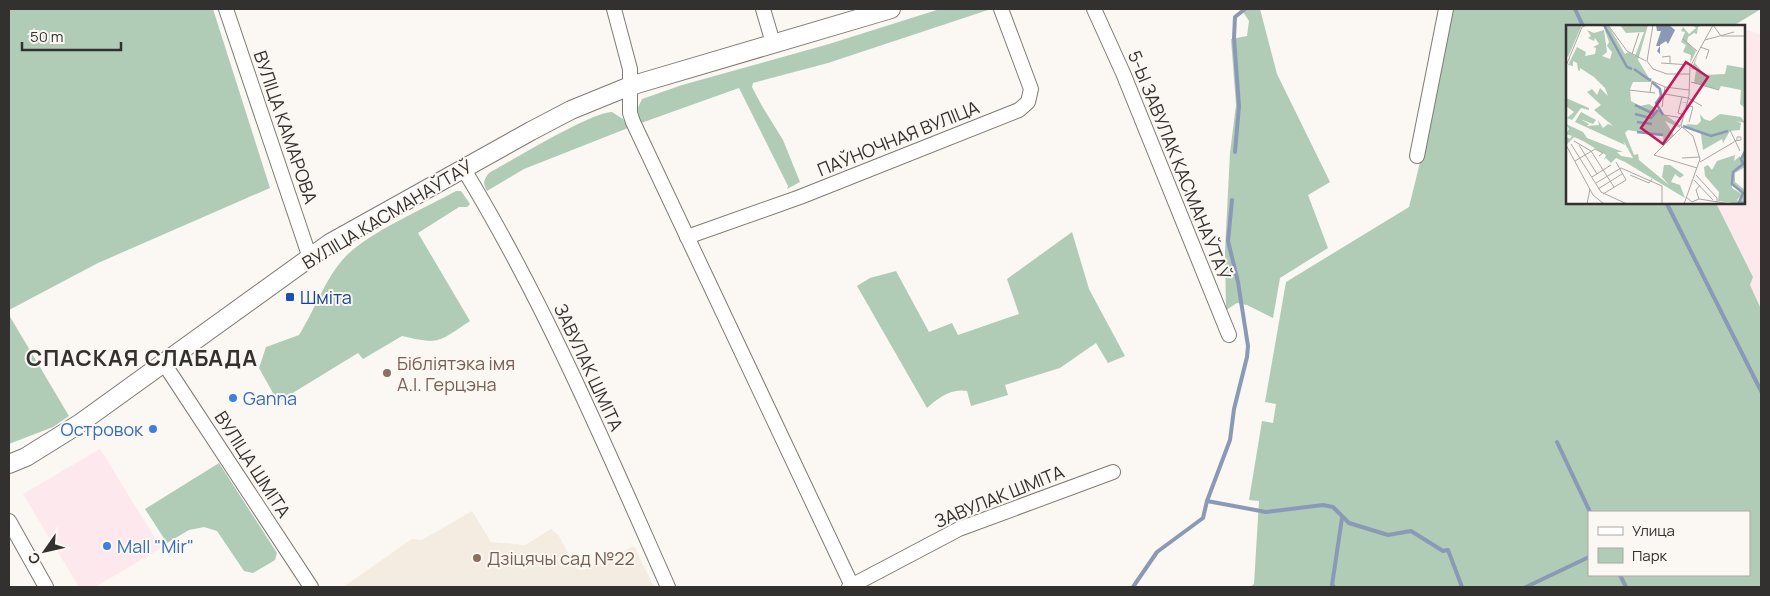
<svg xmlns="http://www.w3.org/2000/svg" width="1770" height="596" viewBox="0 0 1770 596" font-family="Manrope,sans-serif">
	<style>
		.commercial { fill: #fde8ee }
		.industrial { fill: #fde8ec }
		.built { fill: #f4ece0 }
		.green { fill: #b0ccb7; fill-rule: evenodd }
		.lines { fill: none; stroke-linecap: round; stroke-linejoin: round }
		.stream { stroke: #8a9ab6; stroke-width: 4 }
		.minor-casing { stroke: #7f7b76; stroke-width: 16 }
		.major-casing { stroke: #7f7b76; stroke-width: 20 }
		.minor { stroke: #fff; stroke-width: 14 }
		.major { stroke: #fff; stroke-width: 18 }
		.transit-dot { fill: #1a4fb4; stroke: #fbf7f2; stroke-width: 2 }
		.education-dot { fill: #8d6e63; stroke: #fbf7f2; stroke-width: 2 }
		.shop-dot { fill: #3f7fe0; stroke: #fbf7f2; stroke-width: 2 }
		.labels { text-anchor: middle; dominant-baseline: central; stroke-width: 4; stroke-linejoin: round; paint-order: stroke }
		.street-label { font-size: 18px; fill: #33312f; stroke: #fbf7f2 }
		.transit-label { font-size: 18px; fill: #164399; stroke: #fbf7f2; text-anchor: start }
		.education-label { font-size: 18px; fill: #785e54; stroke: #fbf7f2; text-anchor: start }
		.shop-label { font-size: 18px; fill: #366cbe; stroke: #fbf7f2; text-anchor: start }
		.district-label { font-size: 22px; font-weight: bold; letter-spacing: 1px; fill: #33312f; stroke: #fbf7f2 }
		.inset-river { fill: none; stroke: #8a9ab6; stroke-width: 2.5 }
		.inset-road { fill: none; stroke: #aba8a4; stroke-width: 1 }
		.view { fill: #c2185b; fill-opacity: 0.15; stroke: #c2185b; stroke-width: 2.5 }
		.inset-edge { fill: none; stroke: #33312f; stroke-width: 2.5 }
	</style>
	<rect width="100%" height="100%" fill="#fbf7f2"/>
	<polygon class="commercial" points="100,449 161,548 95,587 79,587 23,494"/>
	<polygon class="industrial" points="1748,30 1761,35 1761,309 1749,285 1753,277 1716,203 1744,202 1744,33"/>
	<polygon class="built" points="472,511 491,542 525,545 551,529 559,536 577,569 584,570 634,546 654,587 343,587 412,539 422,540"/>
	<g class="green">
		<polygon points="9,9 213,9 270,188 98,263 9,310"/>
		<polygon points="940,9 991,9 828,63 753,83 752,87 762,106 783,140 800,182 787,189 788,186 739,88 641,123 636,112 642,99 682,85 829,44"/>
		<polygon points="1241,9 1260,9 1277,74 1330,182 1308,195 1328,248 1280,278 1273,318 1247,305 1237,303 1226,310 1225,251 1230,153 1236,105 1231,39 1247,36 1249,21"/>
		<path d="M 1451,9 L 1761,9 L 1733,26 L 1568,26 L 1568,202 L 1716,203 L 1753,277 L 1750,285 L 1761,309 L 1761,587 L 1250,587 L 1254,584 L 1259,501 L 1249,500 L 1262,421 L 1273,423 L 1276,404 L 1265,402 L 1286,282 L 1409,207 L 1426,138 ZM 1589,512 L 1749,512 L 1749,575 L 1589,575 Z"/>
		<path d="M 612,112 L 623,119 L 628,128 L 524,169 L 487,191 C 483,184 483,180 489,173 C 513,160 589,113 612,112 Z"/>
		<path d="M 456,191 L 461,191 L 470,204 L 467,207 L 459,207 L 418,233 L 470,321 C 438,342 440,345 402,336 L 363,359 L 358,353 L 278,402 L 259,368 L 266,347 L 299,335 C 315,310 325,278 346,256 C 370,232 425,208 456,191 Z"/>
		<path d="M 1072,232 L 1089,289 L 1125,356 L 1108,363 L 1096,343 L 1060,368 L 1005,385 L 1008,395 L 971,406 L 967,391 C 951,388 938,398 927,408 L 857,286 L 870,278 L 896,271 L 929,332 L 952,323 L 958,335 L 1019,314 L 1007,279 Z"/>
		<polygon points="9,315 69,416 53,427 9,444"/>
		<polygon points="219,463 277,553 275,560 253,573 244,571 217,531 204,527 189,530 167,543 145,509"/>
	</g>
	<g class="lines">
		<g class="stream">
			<polyline points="1575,9 1583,26"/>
			<polyline points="1235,152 1239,106 1234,38 1235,17 1245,9"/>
			<polyline points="1666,202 1761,391"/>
			<polyline points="1557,442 1590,512"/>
			<polyline points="1207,501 1266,512 1323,505 1333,507 1349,523 1388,535 1411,531 1443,551 1448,550 1462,587"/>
			<polyline points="1620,575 1626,587"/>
			<polyline points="1133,587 1157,552 1203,518 1207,501 1230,440 1234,409 1247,357 1248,346 1238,282 1228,241 1232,200"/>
			<polyline points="1334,587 1332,585 1342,518"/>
			<polyline points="1526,587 1589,557"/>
		</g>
		<g class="minor-casing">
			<g id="minor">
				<polyline points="226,9 310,258"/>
				<polyline points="614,9 630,69 630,113 633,122 852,586"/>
				<polyline points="763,9 773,43"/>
				<polyline points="1094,9 1123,73 1229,335"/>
				<polyline points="1417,156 1446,9"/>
				<path d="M 463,168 C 544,301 605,445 668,587"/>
				<polyline points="687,237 800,197 1019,110 1028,102 1031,89 1001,9"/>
				<polyline points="163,362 311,587"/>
				<polyline points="9,521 46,587"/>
				<polyline points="849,587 959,529 1113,472"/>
			</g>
		</g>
		<g class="major-casing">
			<polyline id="major" points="9,464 26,457 79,424 330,243 531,131 571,110 630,86 891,9"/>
		</g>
		<use href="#minor" class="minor"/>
		<use href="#major" class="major"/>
	</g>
	<rect class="transit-dot" x="285" y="292" width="10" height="10" rx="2.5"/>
	<g class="education-dot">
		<circle cx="387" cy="373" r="5"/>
		<circle cx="477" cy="558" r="5"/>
	</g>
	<g class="shop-dot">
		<circle cx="233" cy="398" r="5"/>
		<circle cx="153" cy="429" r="5"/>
		<circle cx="107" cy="546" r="5"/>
	</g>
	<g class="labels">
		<g class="street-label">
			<text transform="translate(286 127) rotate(71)">ВУЛІЦА КАМАРОВА</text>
			<text transform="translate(898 138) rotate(-22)">ПАЎНОЧНАЯ ВУЛІЦА</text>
			<text transform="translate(1180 165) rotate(68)">5-Ы ЗАВУЛАК КАСМАНАЎТАЎ</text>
			<text transform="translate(387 214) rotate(-31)">ВУЛІЦА КАСМАНАЎТАЎ</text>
			<text transform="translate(589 367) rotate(65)">ЗАВУЛАК ШМІТА</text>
			<text transform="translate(253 464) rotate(57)">ВУЛІЦА ШМІТА</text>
			<text transform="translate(999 496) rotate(-22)">ЗАВУЛАК ШМІТА</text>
		</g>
		<g class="transit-label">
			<text x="300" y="297">Шміта</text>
		</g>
		<g class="education-label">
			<text x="397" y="363">Бібліятэка імя<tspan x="397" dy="21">А.І. Герцэна</tspan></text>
			<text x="487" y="558">Дзіцячы сад №22</text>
		</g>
		<g class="shop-label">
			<text x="243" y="398">Ganna</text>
			<text x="143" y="429" text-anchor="end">Островок</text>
			<text x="117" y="546">Mall "Mir"</text>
		</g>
		<g class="district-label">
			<text x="142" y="358">СПАСКАЯ СЛАБАДА</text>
		</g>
	</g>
	<g transform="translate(1566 25)">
		<rect width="179" height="179" fill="#fbf7f2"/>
		<path d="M 0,0 L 16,0 L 2,32 L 0,30 ZM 37,0 L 42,0 L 59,29 L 63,27 L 69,31 L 78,7 L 60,8 L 54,0 L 82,0 L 72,35 L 83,53 L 86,53 L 83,57 L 67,57 L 64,64 L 65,76 L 74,81 L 83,79 L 114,100 L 120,78 L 115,77 L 120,77 L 114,103 L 99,96 L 108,110 L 98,120 L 97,111 L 62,105 L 59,108 L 68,130 L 72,129 L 73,135 L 103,160 L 96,152 L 98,140 L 104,140 L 118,150 L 114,153 L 109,149 L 105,157 L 114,160 L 119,173 L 59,137 L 50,133 L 45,138 L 40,133 L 38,135 L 40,130 L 17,116 L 8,112 L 1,119 L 0,117 L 0,112 L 4,114 L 6,111 L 0,109 L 3,104 L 0,99 L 17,107 L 21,113 L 57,127 L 51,127 L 55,131 L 67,133 L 57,115 L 59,120 L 9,97 L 15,87 L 30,95 L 27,99 L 14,94 L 23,99 L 21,101 L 33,100 L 32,95 L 37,103 L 42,99 L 47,101 L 28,85 L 35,80 L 21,67 L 26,64 L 31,70 L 34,63 L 42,71 L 39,63 L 28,52 L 14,43 L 14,46 L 12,45 L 11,38 L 7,36 L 7,41 L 2,40 L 11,22 L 20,27 L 19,31 L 29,29 L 30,23 L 27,22 L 33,19 L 29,13 L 28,16 L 22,13 L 25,11 L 21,5 L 28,8 L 38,5 L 41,27 L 36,31 L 44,34 L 46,27 L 41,21 L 43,17 ZM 127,0 L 137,0 L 132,2 L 131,9 L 128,8 L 122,12 L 121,17 L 130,26 L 124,39 L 125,30 L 117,27 L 120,20 L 115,17 L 119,7 L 115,6 L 117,2 L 123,9 L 130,3 ZM 132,29 L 129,38 L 139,50 L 159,49 L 161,40 L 178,43 L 179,83 L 174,79 L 175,65 L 155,61 L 153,65 L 128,58 L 130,45 L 125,44 ZM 0,73 L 23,83 L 23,85 L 15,83 L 6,95 L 1,93 L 8,87 L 0,81 ZM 134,89 L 138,94 L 144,96 L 154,89 L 175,92 L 179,98 L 170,96 L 175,98 L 174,105 L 164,106 L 157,118 L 156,114 L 137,125 L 135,109 L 130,104 L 120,102 L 121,99 L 131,100 L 135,96 ZM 179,128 L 179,142 L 169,148 L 169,157 L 179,165 L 179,178 L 176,178 L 173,175 L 177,167 L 167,161 L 167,148 L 177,139 L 175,134 ZM 169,130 L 168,136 L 174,131 L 176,139 L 166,146 L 166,163 L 176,169 L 171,175 L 174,179 L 152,176 L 153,167 L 139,151 L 138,142 L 142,140 L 146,145 L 151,136 Z" fill="#b0ccb7"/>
		<path d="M 90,0 L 103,0 L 109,5 L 102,19 L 100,16 L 94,20 L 94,29 L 91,26 L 94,21 L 90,21 L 95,6 L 91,6 Z" fill="#8a9ab6"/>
		<path class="inset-river" d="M 38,0 L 61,42 L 66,44M 68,44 L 85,56M 86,57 L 94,64 L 95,71 L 90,78 L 97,90M 69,80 L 88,89M 69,89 L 85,93 L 92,85M 71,97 L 86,99M 117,101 L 145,111 L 162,106M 71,107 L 97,110M 179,126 L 175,134 L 177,139 L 167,147 L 166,159 L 177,168 L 173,177 L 179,178"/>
		<path class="inset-road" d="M 42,0 L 61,26 L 80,36M 87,0 L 81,36 L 87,44 L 101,49 L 124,49M 147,0 L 155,11 L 179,11M 117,14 L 131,26M 139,15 L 168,7M 134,22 L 143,25 L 140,34M 66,29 L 73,8M 96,32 L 104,31 L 104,38M 95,38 L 125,40M 0,41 L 16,2 L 21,0M 125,57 L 153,65M 63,65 L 89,68M 84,67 L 86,56 L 99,62 L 123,65M 99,69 L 122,73 L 136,81M 116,72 L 112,88 L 118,90M 121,80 L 127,82 L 123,97M 96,82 L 99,62M 98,90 L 117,93M 164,105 L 174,126M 8,116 L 25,126 L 48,162M 168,116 L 175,115 L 175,112 L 171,112 L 171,115M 5,119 L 35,167 L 61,179M 0,120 L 27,170 L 38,179M 13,120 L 31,149M 88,130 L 131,143M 88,130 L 116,102M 116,133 L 134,132M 9,136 L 29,124 L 37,128 L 33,131M 134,137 L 168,117M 64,150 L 83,158 L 86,154M 130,150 L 151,173 L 151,177M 26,152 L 45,140M 128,155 L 147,175M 30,158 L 55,143 L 96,161 L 96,179M 32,164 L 56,149M 37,169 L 60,155 L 50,137M 120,172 L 126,177 L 133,174 L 165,179M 133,174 L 130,165 L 134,160M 21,179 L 24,164M 68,179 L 88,179M 118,179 L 134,134 L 127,111 L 115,101 L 123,71 L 124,42 L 147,0"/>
		<path class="view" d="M 120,37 L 142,52 L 97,119 L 75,103 Z"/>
		<rect width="179" height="179" class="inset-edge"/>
	</g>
	<rect width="1770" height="596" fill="none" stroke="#33312f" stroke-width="20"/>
	<rect x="1588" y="511" width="162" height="65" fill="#fbf7f2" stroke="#aba8a4"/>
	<rect x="1598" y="527" width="25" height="8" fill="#ffffff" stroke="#aba8a4"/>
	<text x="1632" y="536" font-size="15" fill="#33312f">Улица</text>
	<rect x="1598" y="548" width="25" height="15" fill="#b0ccb7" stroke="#aba8a4"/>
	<text x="1632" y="561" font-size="15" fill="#33312f">Парк</text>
	<g transform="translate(45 551) rotate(236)" stroke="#fbf7f2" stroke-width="4" paint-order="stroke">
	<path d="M0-4L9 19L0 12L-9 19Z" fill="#33312f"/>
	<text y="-8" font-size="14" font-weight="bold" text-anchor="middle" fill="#33312f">С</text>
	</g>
	<path d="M22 42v8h99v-8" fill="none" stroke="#33312f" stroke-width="2.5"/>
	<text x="30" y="42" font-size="15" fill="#33312f" stroke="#fbf7f2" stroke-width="4" paint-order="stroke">50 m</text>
</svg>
